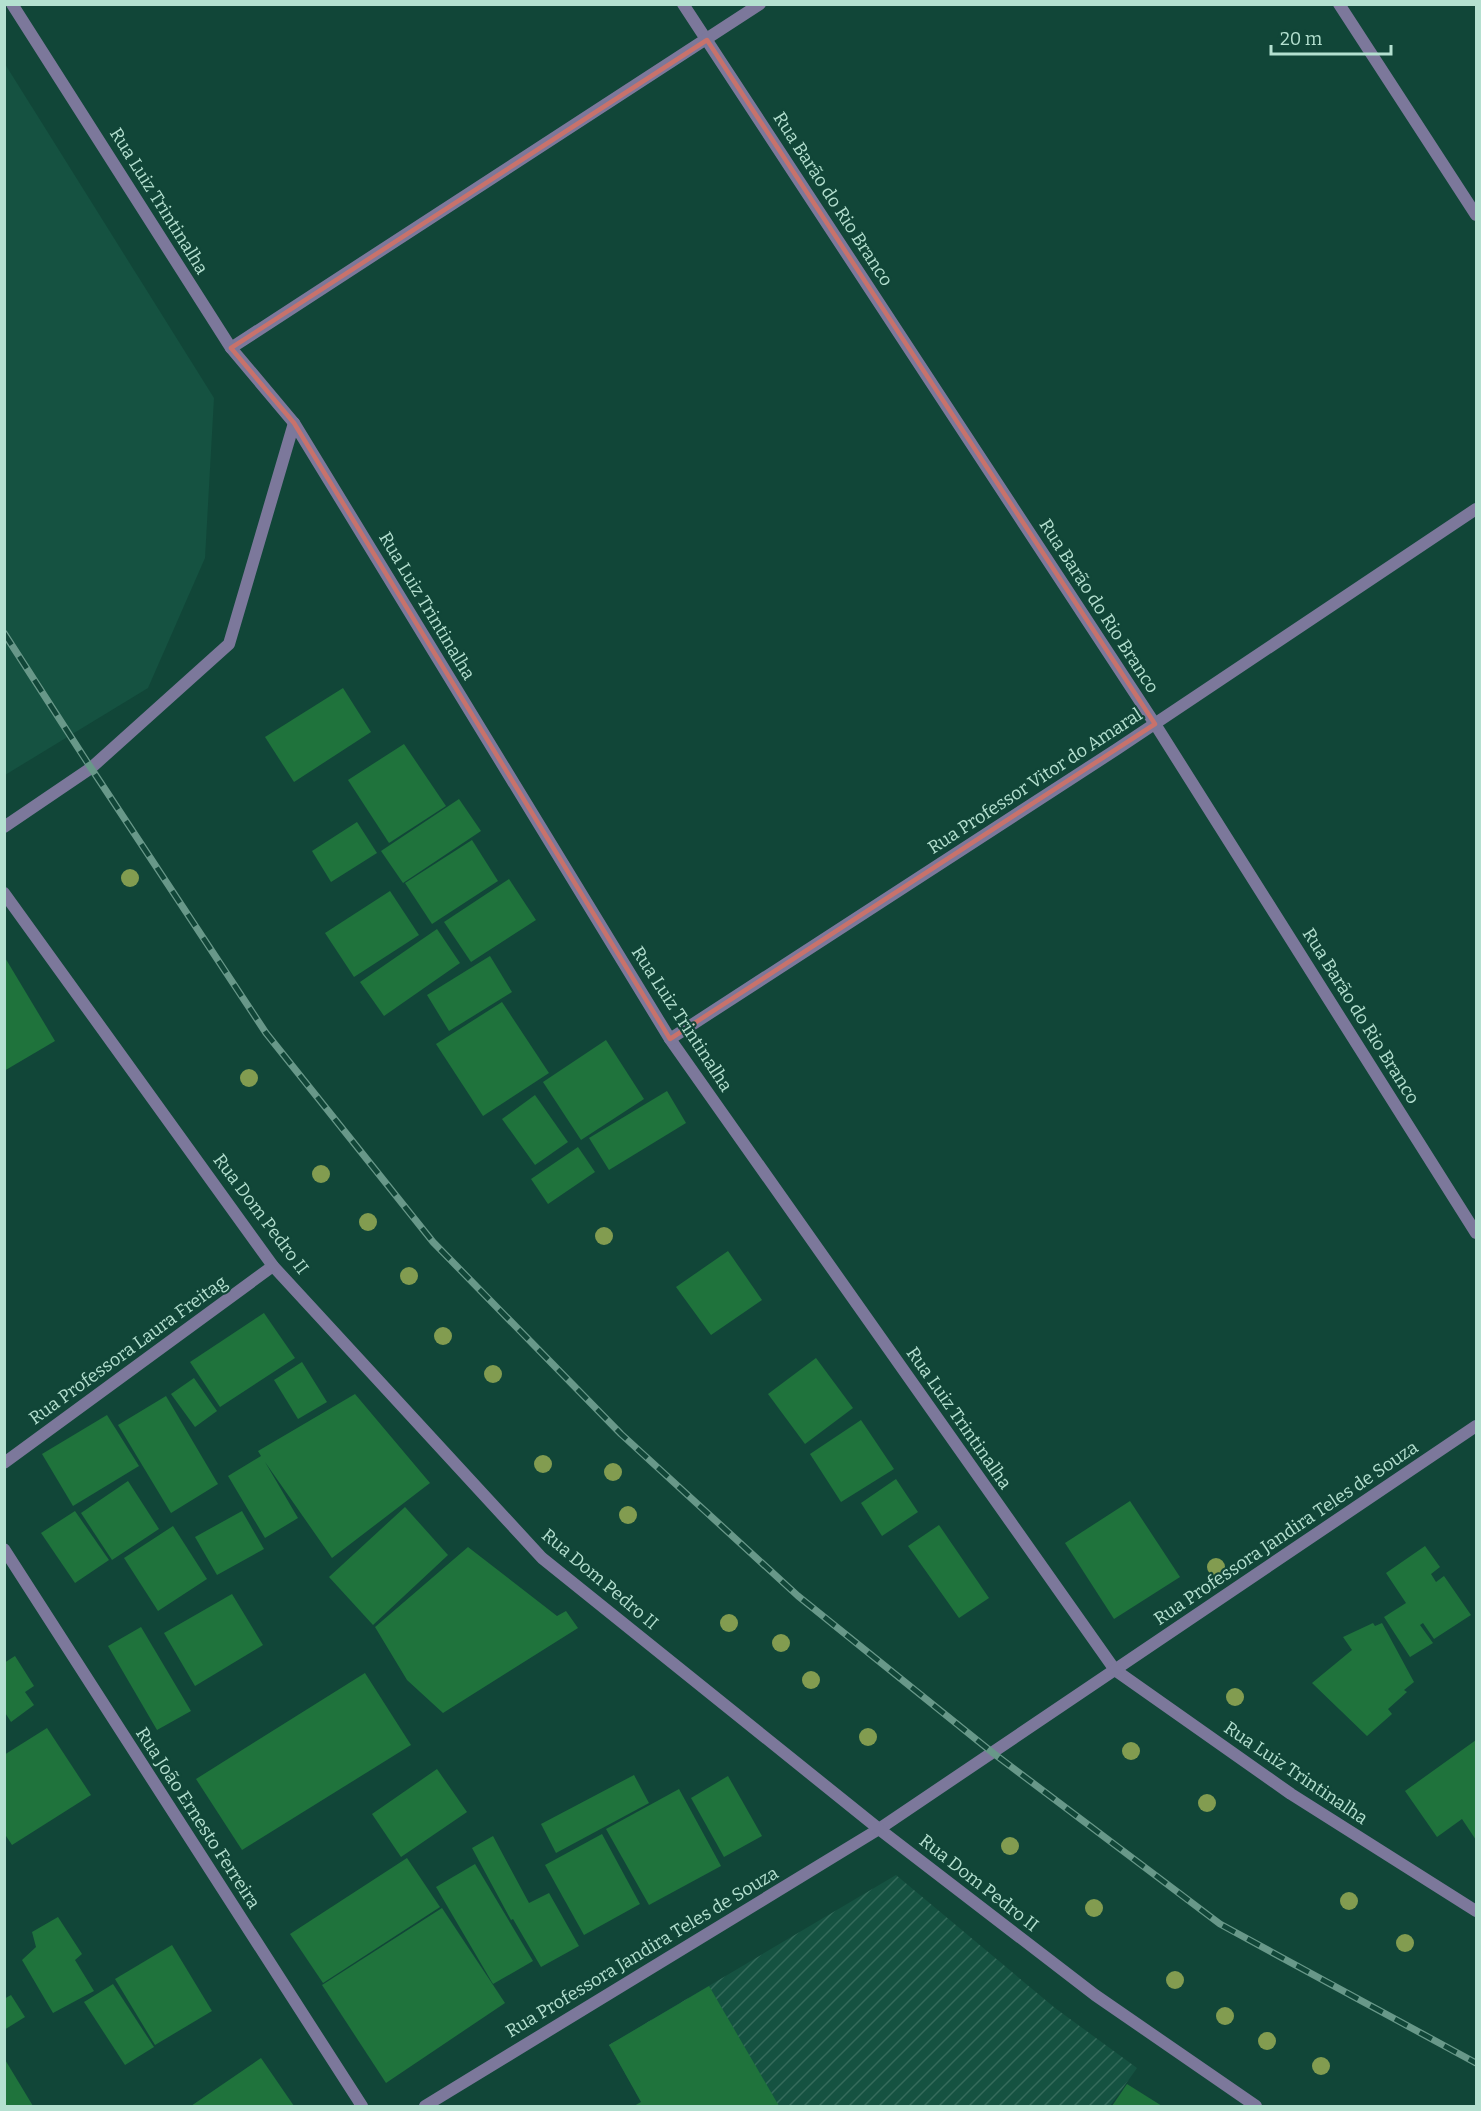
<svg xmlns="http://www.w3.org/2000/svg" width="1481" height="2111" viewBox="0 0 1481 2111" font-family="Bitter,serif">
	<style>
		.built { fill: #155241 }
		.industrial { fill: url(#industrial-furrows) }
		.building { fill: #1f733c }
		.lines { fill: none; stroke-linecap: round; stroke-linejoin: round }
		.minor { stroke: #7c789b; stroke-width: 12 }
		.tertiary { stroke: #7c789b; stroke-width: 12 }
		.rail-casing { stroke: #689889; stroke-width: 7 }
		.rail { stroke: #114638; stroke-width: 4.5; stroke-dasharray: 14; stroke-linecap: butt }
		.tree { fill: #829c50 }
		.marked { fill: none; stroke: #c8726b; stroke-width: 4.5; stroke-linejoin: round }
		.labels { text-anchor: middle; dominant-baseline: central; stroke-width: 4.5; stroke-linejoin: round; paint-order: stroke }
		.street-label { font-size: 18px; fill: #b4e0d0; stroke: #114638 }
	</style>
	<defs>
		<pattern id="industrial-furrows" width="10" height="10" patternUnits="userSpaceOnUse" patternTransform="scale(1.5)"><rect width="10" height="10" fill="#155241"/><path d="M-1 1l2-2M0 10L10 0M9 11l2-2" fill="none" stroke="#356b5b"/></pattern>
	</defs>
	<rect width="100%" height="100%" fill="#114638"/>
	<polygon class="built" points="5,64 214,398 205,558 148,688 5,775"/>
	<polygon class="industrial" points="896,1875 1055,2008 1137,2068 1110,2106 644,2106 609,2045"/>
	<g class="building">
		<polygon points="343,688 371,732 294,782 265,737"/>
		<polygon points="404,744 446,806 389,843 348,780"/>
		<polygon points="459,799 481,831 403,883 381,851"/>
		<polygon points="357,822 377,853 331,882 312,851"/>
		<polygon points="472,840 498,881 432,924 405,883"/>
		<polygon points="509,879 536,920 471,962 444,922"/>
		<polygon points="390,891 419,935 354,977 325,933"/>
		<polygon points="437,929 460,963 384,1016 360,982"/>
		<polygon points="4,956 55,1041 4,1071"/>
		<polygon points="490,956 512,992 449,1031 427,995"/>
		<polygon points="502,1002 549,1073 483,1116 436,1044"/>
		<polygon points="606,1040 644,1099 581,1140 543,1082"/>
		<polygon points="667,1091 686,1123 609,1170 589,1138"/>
		<polygon points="535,1095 568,1142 535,1165 502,1119"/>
		<polygon points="578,1147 595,1172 548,1204 531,1179"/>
		<polygon points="728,1251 762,1300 711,1335 676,1287"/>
		<polygon points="264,1313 295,1358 220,1407 190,1362"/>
		<polygon points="816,1358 853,1408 805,1444 768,1394"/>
		<polygon points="302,1362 327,1402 298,1419 274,1380"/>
		<polygon points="194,1378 217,1411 195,1427 171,1394"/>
		<polygon points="355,1394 430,1483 332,1558 265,1462 298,1518 265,1538 228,1476 261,1456 258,1451"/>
		<polygon points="166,1396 218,1484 171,1513 118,1425"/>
		<polygon points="107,1415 139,1466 73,1506 42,1454"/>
		<polygon points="861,1420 894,1469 841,1502 810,1454"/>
		<polygon points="896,1479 918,1512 882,1536 861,1503"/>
		<polygon points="128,1481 159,1529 112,1560 81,1513"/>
		<polygon points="1130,1501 1180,1577 1114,1619 1065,1543"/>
		<polygon points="405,1507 448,1555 373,1625 329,1577"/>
		<polygon points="75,1511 109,1560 75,1583 41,1533"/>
		<polygon points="242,1511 264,1549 217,1575 195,1537"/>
		<polygon points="939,1525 989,1598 959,1618 908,1546"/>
		<polygon points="173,1526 207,1579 158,1611 124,1558"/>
		<polygon points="1425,1546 1440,1567 1431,1574 1436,1582 1444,1576 1471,1615 1434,1639 1423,1623 1420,1625 1433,1643 1410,1657 1384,1617 1406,1603 1386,1573"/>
		<polygon points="468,1547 557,1616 566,1611 578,1628 443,1713 407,1680 375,1627"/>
		<polygon points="232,1594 263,1645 195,1686 164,1633"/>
		<polygon points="1373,1623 1375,1626 1382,1623 1414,1682 1404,1690 1407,1692 1388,1709 1392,1714 1367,1736 1312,1683 1352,1650 1343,1637"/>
		<polygon points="141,1627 191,1711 157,1730 108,1646"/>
		<polygon points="15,1656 34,1686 25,1692 34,1705 11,1722 4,1711 4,1663"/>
		<polygon points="365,1673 411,1745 242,1850 196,1779"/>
		<polygon points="47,1728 91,1795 12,1845 4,1833 4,1755"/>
		<polygon points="1476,1740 1476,1840 1462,1819 1437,1837 1405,1791"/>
		<polygon points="437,1769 467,1812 401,1857 372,1814"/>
		<polygon points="634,1775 649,1803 556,1853 541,1824"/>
		<polygon points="728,1776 762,1836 724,1857 691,1798"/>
		<polygon points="679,1789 721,1866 649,1905 606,1829"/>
		<polygon points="602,1834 640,1904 584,1935 545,1865"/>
		<polygon points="493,1836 529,1903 549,1893 579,1946 541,1967 513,1919 511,1920 472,1848"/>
		<polygon points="407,1858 440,1907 323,1983 290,1934"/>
		<polygon points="475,1864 533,1961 493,1984 436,1887"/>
		<polygon points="442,1908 505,2003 386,2083 322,1985"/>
		<polygon points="58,1917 82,1954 75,1960 94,1991 53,2013 22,1960 36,1947 32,1932"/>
		<polygon points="172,1945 212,2011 155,2045 115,1979"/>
		<polygon points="113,1984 154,2047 125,2065 84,2002"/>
		<polygon points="709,1986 779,2106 634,2106 641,2102 609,2045"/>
		<polygon points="11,1995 25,2017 4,2030 4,1999"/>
		<polygon points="4,2058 33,2106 4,2106"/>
		<polygon points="261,2058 294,2106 191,2106"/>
		<polygon points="1127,2084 1162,2106 1112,2106"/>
	</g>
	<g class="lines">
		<g class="minor">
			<polyline points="12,4 231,348 294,423 670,1039 1115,1670 1291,1794 1476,1911"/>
			<polyline points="683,4 1155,724 1476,1233"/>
			<polyline points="1339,4 1476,215"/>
			<polyline points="231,348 760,4"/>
			<polyline points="4,827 91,768 229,644 294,423"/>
			<polyline points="670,1039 1117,749 1476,509"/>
			<polyline points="4,1463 273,1266"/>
			<polyline points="425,2106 879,1829 1476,1426"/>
		</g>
		<g class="tertiary">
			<polyline points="4,893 273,1266 542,1558 879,1829 1095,1995 1256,2106"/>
			<polyline points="4,1549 362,2106"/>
		</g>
		<g class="rail-casing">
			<polyline id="rail" points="4,633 91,768 266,1033 433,1242 621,1434 798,1596 993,1753 1220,1924 1476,2063"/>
		</g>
		<use href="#rail" class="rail"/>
	</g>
	<g class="tree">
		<circle cx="130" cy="878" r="9"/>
		<circle cx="249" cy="1078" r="9"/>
		<circle cx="321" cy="1174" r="9"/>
		<circle cx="368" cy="1222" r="9"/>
		<circle cx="604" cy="1236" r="9"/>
		<circle cx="409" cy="1276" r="9"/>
		<circle cx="443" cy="1336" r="9"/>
		<circle cx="493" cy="1374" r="9"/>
		<circle cx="543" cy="1464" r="9"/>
		<circle cx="613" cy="1472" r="9"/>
		<circle cx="628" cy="1515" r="9"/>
		<circle cx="1216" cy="1567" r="9"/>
		<circle cx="729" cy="1623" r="9"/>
		<circle cx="781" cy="1643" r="9"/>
		<circle cx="811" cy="1680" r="9"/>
		<circle cx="1235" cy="1697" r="9"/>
		<circle cx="868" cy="1737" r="9"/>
		<circle cx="1131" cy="1751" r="9"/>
		<circle cx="1207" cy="1803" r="9"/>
		<circle cx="1010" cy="1846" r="9"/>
		<circle cx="1349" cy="1901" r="9"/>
		<circle cx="1094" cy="1908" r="9"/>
		<circle cx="1405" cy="1943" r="9"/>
		<circle cx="1175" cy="1980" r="9"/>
		<circle cx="1225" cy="2016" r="9"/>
		<circle cx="1267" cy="2041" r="9"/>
		<circle cx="1321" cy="2066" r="9"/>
	</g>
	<path class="marked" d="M 707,40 L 1155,724 L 670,1039 L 294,423 L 231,348 Z"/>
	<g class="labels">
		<g class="street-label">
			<text transform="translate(833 199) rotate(57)">Rua Barão do Rio Branco</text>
			<text transform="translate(159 201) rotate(58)">Rua Luiz Trintinalha</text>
			<text transform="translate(427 606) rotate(59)">Rua Luiz Trintinalha</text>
			<text transform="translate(1099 606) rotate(57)">Rua Barão do Rio Branco</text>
			<text transform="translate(1035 781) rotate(-33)">Rua Professor Vitor do Amaral</text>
			<text transform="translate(1361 1016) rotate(58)">Rua Barão do Rio Branco</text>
			<text transform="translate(682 1019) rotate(57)">Rua Luiz Trintinalha</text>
			<text transform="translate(261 1214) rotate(53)">Rua Dom Pedro II</text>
			<text transform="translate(128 1350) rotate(-36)">Rua Professora Laura Freitag</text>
			<text transform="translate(959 1418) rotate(55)">Rua Luiz Trintinalha</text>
			<text transform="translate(1286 1533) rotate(-34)">Rua Professora Jandira Teles de Souza</text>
			<text transform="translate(600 1579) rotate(40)">Rua Dom Pedro II</text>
			<text transform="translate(1296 1773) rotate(34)">Rua Luiz Trintinalha</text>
			<text transform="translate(198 1818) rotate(57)">Rua João Ernesto Ferreira</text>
			<text transform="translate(979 1883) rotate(38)">Rua Dom Pedro II</text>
			<text transform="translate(642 1952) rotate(-31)">Rua Professora Jandira Teles de Souza</text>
		</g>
	</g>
	<rect width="1481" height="2111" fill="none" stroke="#b4e0d0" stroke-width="12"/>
	<path d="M1271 45v9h120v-9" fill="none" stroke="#b4e0d0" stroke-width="3"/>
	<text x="1280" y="45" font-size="18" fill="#b4e0d0" stroke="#114638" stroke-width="4.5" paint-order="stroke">20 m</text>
</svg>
